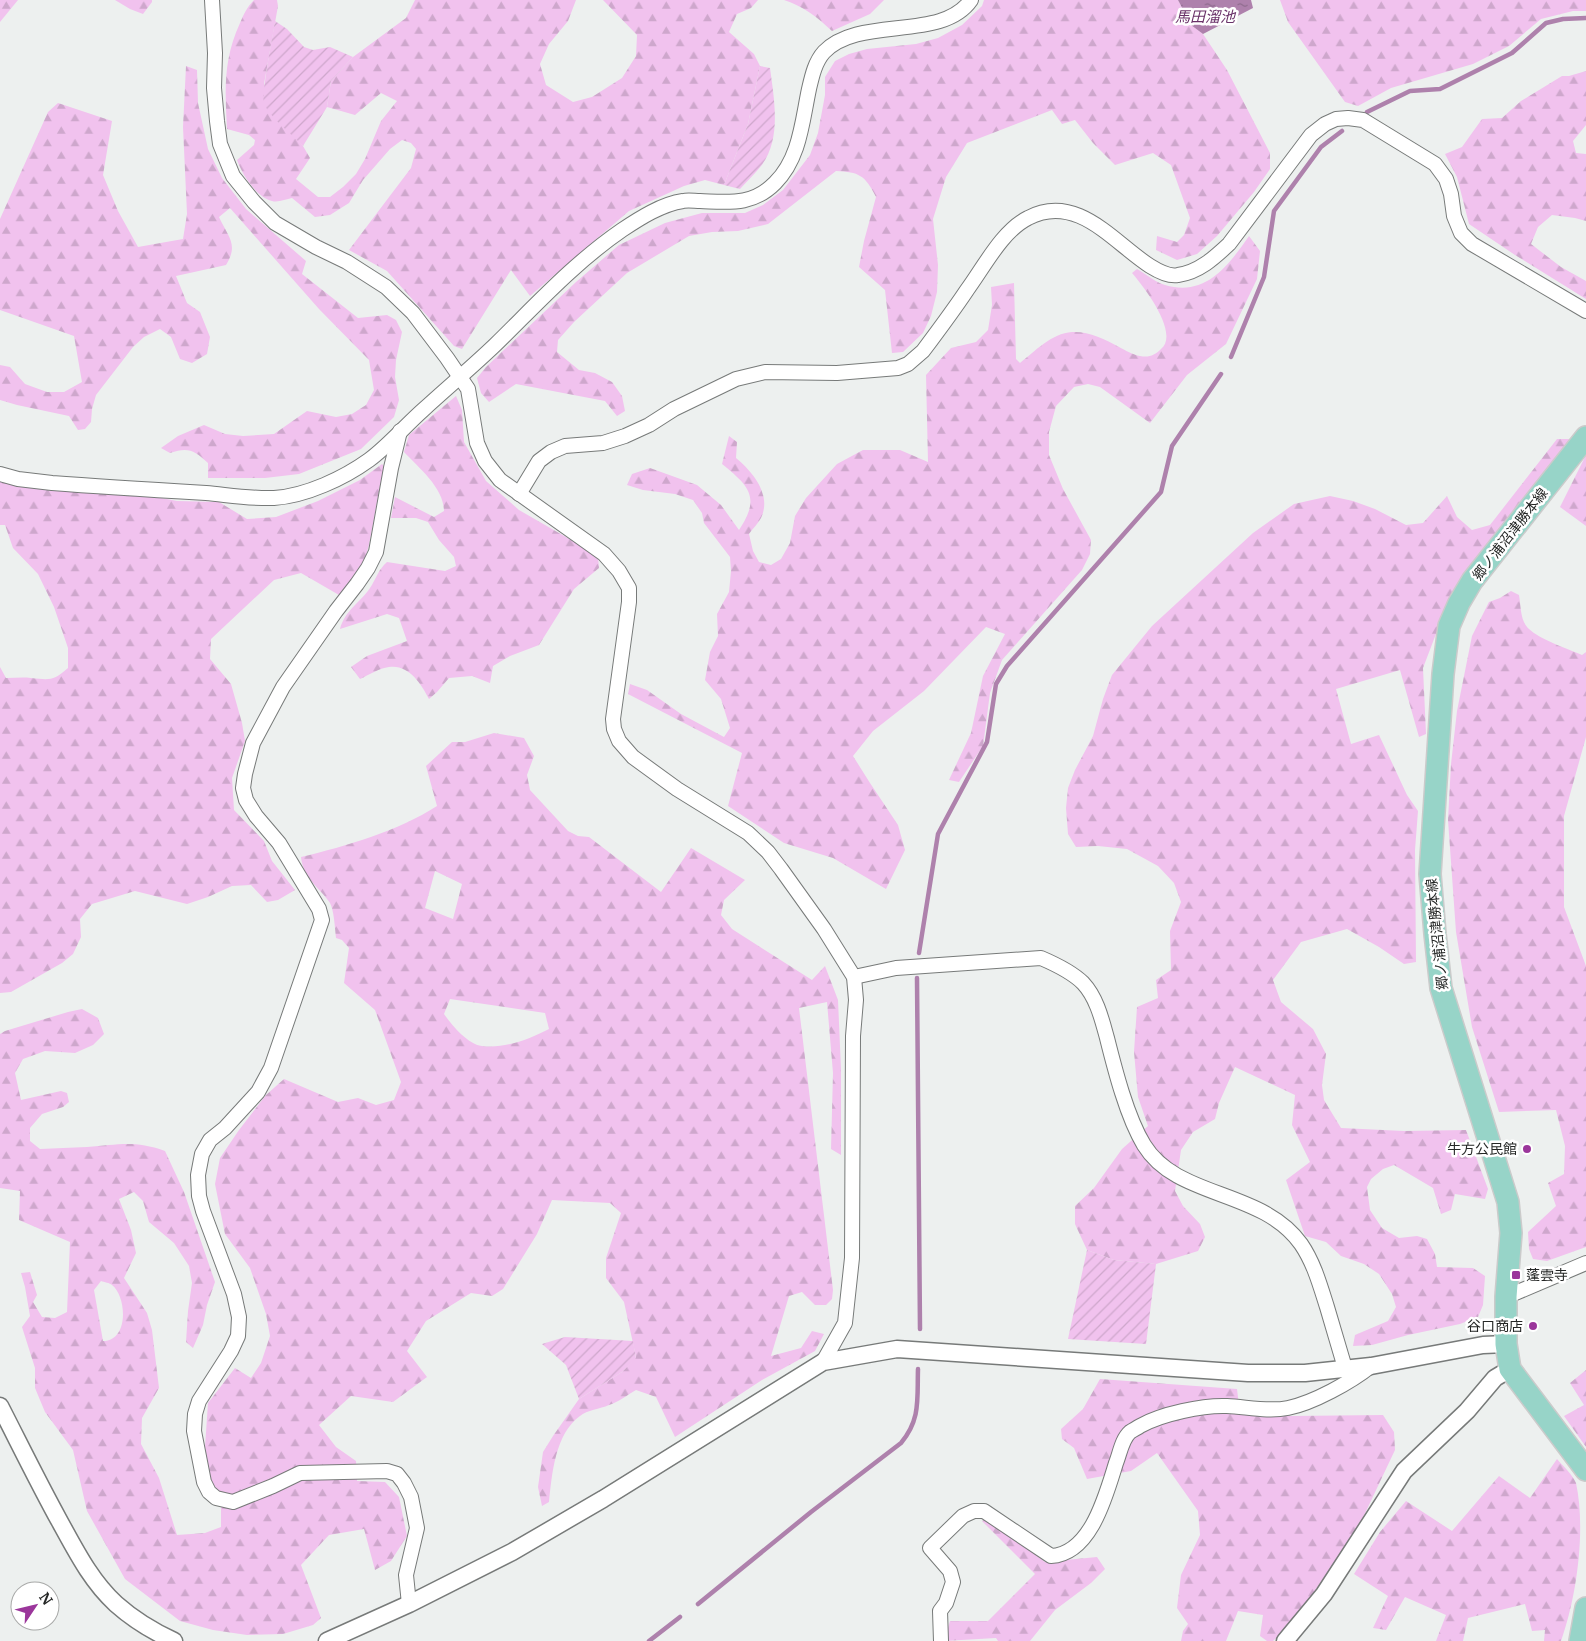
<svg xmlns="http://www.w3.org/2000/svg" width="1586" height="1641" viewBox="0 0 1586 1641" font-family="Merriweather,'Noto Sans JP',serif">
	<style>
		.forest { fill: url(#forest-firs); fill-rule: evenodd }
		.garden { fill: url(#garden-furrows) }
		.water { fill: url(#water-ripples) }
		.lines { fill: none; stroke-linecap: round; stroke-linejoin: round }
		.stream { stroke: #ae81ac; stroke-width: 4.5 }
		.minor-casing { stroke: #777a79; stroke-width: 16 }
		.tertiary-casing { stroke: #777a79; stroke-width: 19 }
		.primary-casing { stroke: #cbcbcb; stroke-width: 24 }
		.minor { stroke: #fff; stroke-width: 14 }
		.tertiary { stroke: #fff; stroke-width: 16 }
		.primary { stroke: #97d4c8; stroke-width: 21 }
		.poi-dot { fill: #9b369b; stroke: #fff; stroke-width: 2 }
		.labels { text-anchor: middle; dominant-baseline: central; stroke-width: 5; stroke-linejoin: round; paint-order: stroke }
		.street-label { font-size: 14px; fill: #252726; stroke: #fff }
		.poi-label { font-size: 14px; fill: #252726; stroke: #fff; text-anchor: end }
		.water-label { font-size: 15px; font-style: italic; fill: #693168; stroke: #fff }
	</style>
	<defs>
		<pattern id="forest-firs" width="22" height="20" patternUnits="userSpaceOnUse" patternTransform="scale(1.25)"><rect width="22" height="20" fill="#f1c2ee"/><path d="M5 1l3.5 6h-7zM16 11l3.5 6h-7z" fill="#cea7cc"/></pattern>
		<pattern id="garden-furrows" width="10" height="10" patternUnits="userSpaceOnUse" patternTransform="scale(1.25)"><rect width="10" height="10" fill="#f1c2ee"/><path d="M-1 1l2-2M0 10L10 0M9 11l2-2" fill="none" stroke="#cea7cc"/></pattern>
		<pattern id="water-ripples" width="26" height="14" patternUnits="userSpaceOnUse" patternTransform="scale(1.25)"><rect width="26" height="14" fill="#ae81ac"/><path d="M2 4q2-2 4 0t4 0M15 11q2-2 4 0t4 0" fill="none" stroke="#8d6a8c"/></pattern>
	</defs>
	<rect width="100%" height="100%" fill="#edf0ef"/>
	<g class="forest">
		<polygon points="0,0 18,0 0,22"/>
		<polygon points="115,0 152,0 152,2 143,14 130,9"/>
		<path d="M 254,0 L 277,0 L 278,6 L 264,84 L 290,131 L 303,146 L 310,158 L 296,179 L 318,197 L 330,197 L 343,187 L 356,174 L 365,159 L 381,121 L 397,101 L 381,93 L 355,115 L 327,107 L 331,81 L 353,57 L 406,18 L 415,0 L 576,0 L 568,21 L 549,44 L 540,64 L 546,85 L 573,102 L 592,97 L 622,78 L 636,56 L 637,35 L 603,0 L 758,0 L 751,8 L 737,14 L 729,32 L 754,54 L 760,66 L 748,124 L 724,185 L 705,180 L 684,186 L 629,211 L 530,296 L 511,270 L 462,349 L 454,346 L 387,271 L 349,250 L 411,168 L 416,149 L 411,143 L 402,140 L 390,149 L 363,180 L 349,203 L 330,215 L 315,217 L 292,198 C 286,199 278,203 272,201 C 256,197 242,174 237,160 L 254,145 L 255,140 L 249,135 L 227,129 C 225,90 223,60 240,23 C 244,14 247,7 254,0 Z"/>
		<path d="M 784,0 L 884,0 L 870,14 L 832,31 C 817,17 803,6 784,0 Z"/>
		<path d="M 984,0 L 1178,0 L 1191,25 L 1203,34 L 1227,70 L 1270,153 L 1270,169 L 1254,192 L 1217,236 L 1197,254 L 1177,260 L 1156,250 L 1157,236 L 1177,242 L 1184,235 L 1190,218 L 1171,165 L 1153,153 L 1115,165 L 1093,143 L 1075,120 L 1062,124 L 1052,110 L 967,143 L 946,177 L 933,219 L 938,265 L 937,292 L 931,316 L 923,333 L 903,352 L 892,353 L 885,290 L 859,267 L 864,241 L 876,197 C 865,175 859,172 836,171 L 768,224 L 738,231 L 712,232 L 689,236 L 627,273 L 574,322 L 558,340 L 557,352 L 579,370 L 595,373 L 612,382 L 622,396 L 625,411 L 617,416 L 605,401 L 516,384 L 489,402 L 481,393 L 477,378 L 486,367 L 576,282 L 619,245 L 665,223 L 702,213 L 745,213 L 763,205 L 783,190 L 810,155 L 818,133 L 825,95 L 825,77 L 835,61 L 849,54 L 867,49 L 916,44 L 938,38 L 962,25 L 982,6 Z"/>
		<polygon points="1280,0 1586,0 1586,11 1573,11 1541,19 1509,46 1473,64 1391,88 1358,106 1345,102 1288,22"/>
		<path d="M 186,66 L 197,70 L 198,103 L 208,149 L 222,178 L 246,209 L 306,261 L 302,274 L 358,318 L 387,315 L 396,320 L 402,332 L 396,360 L 395,377 L 399,400 L 394,417 L 361,449 L 299,474 L 265,478 L 208,478 L 208,463 C 194,450 188,447 170,453 L 161,448 L 178,436 L 204,425 L 225,434 L 243,436 L 274,434 L 307,411 L 336,417 L 352,414 L 366,405 L 374,390 L 369,360 L 319,309 L 230,208 L 219,217 C 228,237 239,244 226,265 L 176,276 L 187,303 L 200,312 L 210,337 L 207,354 L 192,363 L 180,359 L 171,337 L 160,329 L 144,337 L 133,347 L 96,395 L 92,409 L 91,422 L 85,429 L 78,430 L 69,416 L 17,405 L 0,400 L 0,365 L 10,367 L 25,384 L 47,392 L 64,392 L 82,382 L 74,336 L 0,310 L 0,219 L 48,112 L 58,103 L 112,121 L 103,175 L 118,211 L 138,247 L 183,239 L 187,214 L 183,127 Z"/>
		<polygon points="1586,71 1586,125 1573,141 1576,153 1586,154 1586,221 1575,218 1552,215 1538,227 1531,244 1561,267 1586,281 1586,299 1515,255 1469,224 1457,177 1445,154 1462,147 1482,119 1502,118 1521,101 1562,76 1569,76"/>
		<path d="M 1249,236 L 1260,251 L 1257,279 L 1226,344 L 1187,375 L 1150,423 L 1100,387 L 1088,384 L 1074,387 L 1056,406 L 1049,432 L 1049,455 L 1063,489 L 1091,540 L 1090,554 L 1082,570 L 1002,660 L 990,693 L 983,746 L 959,782 L 949,780 L 971,733 L 983,676 L 1005,634 L 986,627 L 924,691 L 873,731 L 853,756 L 870,783 L 898,825 L 905,850 L 886,889 L 833,858 L 784,843 L 728,806 L 742,753 L 628,694 L 630,684 L 647,690 L 681,714 L 724,737 L 730,728 L 721,699 L 705,680 L 710,652 L 718,636 L 717,614 L 729,592 L 731,571 L 730,557 L 704,523 L 702,513 L 693,500 L 675,494 L 643,490 L 627,485 L 632,474 L 650,468 L 697,485 L 721,505 L 739,530 C 761,497 749,486 722,464 L 729,436 L 737,442 L 736,458 C 753,472 772,495 761,518 C 758,524 752,529 749,534 L 753,551 L 759,562 L 771,565 L 781,559 L 790,543 L 795,516 L 806,498 L 837,464 L 863,450 L 900,450 L 928,462 L 926,375 L 951,348 L 976,342 L 988,330 L 992,305 L 991,287 L 1014,283 L 1016,359 L 1020,363 C 1034,352 1052,333 1072,332 C 1088,331 1105,339 1119,347 C 1125,350 1133,355 1140,356 C 1149,358 1155,355 1161,349 C 1180,333 1144,287 1132,273 L 1137,269 C 1146,274 1155,282 1165,285 C 1206,297 1228,266 1249,236 Z"/>
		<path d="M 456,396 L 462,410 L 464,442 L 486,481 L 519,510 L 585,548 L 598,557 L 599,568 L 574,589 L 539,645 L 510,656 L 493,666 L 490,683 L 472,676 L 449,678 L 437,692 L 429,699 C 421,683 408,664 389,667 C 379,668 369,675 360,679 L 351,667 L 367,656 L 407,641 L 399,618 L 387,614 L 340,629 C 345,610 360,603 370,588 C 376,579 378,570 387,562 L 445,571 L 456,566 L 454,557 L 439,540 L 428,522 L 416,518 L 391,518 L 395,497 L 434,517 L 444,511 C 444,488 419,468 404,452 L 409,435 Z"/>
		<polygon points="1557,439 1569,439 1567,450 1551,472 1484,548 1447,605 1423,668 1426,734 1419,737 1400,670 1336,689 1351,744 1379,735 1407,795 1418,811 1415,850 1416,962 1404,964 1379,947 1347,929 1301,942 1273,980 1281,1002 1313,1029 1326,1054 1322,1085 1324,1100 1341,1128 1404,1131 1466,1130 1488,1189 1485,1199 1455,1194 1451,1210 1441,1214 1433,1188 1394,1165 1383,1169 1371,1179 1367,1187 1370,1210 1382,1228 1399,1238 1417,1236 1427,1239 1435,1254 1437,1267 1473,1268 1485,1276 1483,1305 1478,1317 1460,1324 1408,1335 1372,1345 1353,1346 1355,1335 1388,1321 1396,1307 1392,1294 1379,1274 1364,1264 1341,1256 1326,1242 1305,1236 1286,1180 1310,1162 1292,1125 1295,1095 1235,1067 1219,1103 1215,1119 1193,1132 1181,1150 1175,1191 1183,1206 1200,1224 1205,1237 1198,1251 1156,1264 1114,1260 1087,1250 1075,1224 1075,1206 1094,1188 1122,1149 1148,1126 1138,1097 1134,1052 1137,1007 1158,998 1156,980 1171,970 1170,931 1181,902 1174,883 1158,866 1127,849 1098,846 1076,847 1068,834 1066,808 1068,788 1075,770 1093,736 1103,699 1112,675 1152,626 1253,533 1294,504 1330,496 1353,501 1375,509 1406,525 1423,523 1447,496 1457,517 1472,530 1490,525"/>
		<polygon points="1586,455 1586,526 1560,507"/>
		<path d="M 382,464 L 386,468 L 380,486 L 369,545 L 363,565 L 339,595 L 301,573 L 274,580 L 211,639 L 210,659 L 231,684 L 242,723 L 245,741 L 232,778 L 234,810 L 264,841 L 272,861 L 295,890 L 278,900 L 267,902 L 251,885 L 232,886 L 208,897 L 187,904 L 135,891 L 92,904 L 80,919 L 81,937 L 73,954 L 62,963 L 11,992 L 0,993 L 0,667 L 6,678 C 14,678 23,677 31,678 C 50,680 53,681 68,668 L 68,648 L 54,607 L 38,574 L 13,548 L 5,525 L 0,525 L 0,479 L 146,495 L 177,501 L 219,502 L 247,519 L 276,517 L 318,501 L 360,480 Z"/>
		<path d="M 1511,591 L 1519,595 C 1521,606 1520,621 1529,629 C 1539,639 1568,649 1582,655 L 1586,652 L 1586,737 L 1564,816 L 1564,907 L 1586,966 L 1586,1247 L 1547,1261 L 1533,1259 L 1529,1249 L 1528,1232 L 1556,1206 L 1548,1183 L 1564,1174 L 1565,1146 L 1556,1110 L 1499,1112 L 1472,1027 L 1456,932 L 1448,820 L 1451,764 L 1457,711 L 1472,636 L 1489,602 L 1500,598 Z"/>
		<path d="M 494,733 L 524,738 L 534,756 L 527,775 L 530,790 L 568,831 L 578,836 L 589,837 L 661,892 L 691,848 L 745,880 L 724,900 L 721,915 L 732,929 L 812,980 L 825,966 L 838,1000 L 841,1069 L 841,1155 L 831,1149 L 833,1073 L 827,1002 L 799,1008 L 833,1290 L 832,1299 L 826,1305 L 815,1305 L 802,1292 L 789,1296 L 771,1356 L 801,1348 L 812,1331 L 824,1334 L 815,1351 L 762,1380 L 675,1437 L 656,1397 L 636,1390 C 627,1395 619,1402 609,1405 C 600,1409 587,1410 580,1416 C 555,1434 552,1474 549,1502 L 542,1506 L 538,1487 L 543,1452 L 553,1436 L 579,1399 L 622,1372 L 636,1357 L 624,1302 L 606,1278 L 606,1258 L 621,1213 L 610,1203 L 552,1200 L 537,1234 L 503,1289 L 492,1296 L 471,1293 L 426,1321 L 407,1351 L 427,1377 L 393,1402 L 351,1396 L 319,1425 L 336,1447 L 356,1461 L 357,1481 L 385,1482 L 399,1497 L 407,1536 L 391,1561 L 375,1570 L 364,1529 L 329,1535 L 301,1565 L 321,1618 L 313,1625 L 283,1634 L 247,1635 L 213,1630 L 180,1621 L 125,1579 L 87,1511 L 73,1450 L 45,1412 L 35,1388 L 35,1368 L 22,1327 L 30,1316 L 25,1287 L 21,1273 L 30,1272 L 37,1295 L 33,1302 L 42,1317 L 55,1318 L 67,1312 L 70,1242 L 19,1220 L 20,1191 L 0,1188 L 0,1034 L 5,1031 L 68,1012 L 82,1009 L 98,1018 L 104,1034 L 93,1045 L 75,1053 L 45,1051 L 23,1059 L 15,1073 L 21,1100 L 61,1091 L 67,1093 L 69,1102 L 63,1107 L 42,1114 L 30,1128 L 30,1141 L 40,1149 C 55,1148 71,1148 87,1147 C 118,1145 134,1140 165,1151 L 184,1192 L 215,1282 L 207,1305 L 203,1325 L 193,1348 L 186,1342 L 188,1311 L 192,1283 L 189,1266 L 174,1243 L 149,1222 L 143,1201 L 134,1192 L 119,1199 L 131,1230 L 136,1253 L 124,1278 L 147,1313 L 152,1330 L 159,1388 L 142,1418 L 141,1444 L 159,1478 L 177,1535 L 205,1533 L 221,1527 L 221,1493 L 211,1483 L 205,1447 L 208,1403 L 235,1368 L 251,1378 L 261,1363 L 270,1336 L 266,1314 L 250,1268 L 225,1234 L 215,1184 L 220,1158 L 239,1130 L 266,1095 L 284,1079 L 338,1102 L 358,1098 L 376,1105 L 394,1100 L 401,1082 L 375,1010 L 344,983 L 349,948 L 342,940 L 336,938 C 335,929 334,910 330,903 C 319,887 303,878 301,857 C 347,846 398,831 437,806 L 426,766 L 452,742 L 465,742 ZM 435,871 L 462,884 L 453,919 L 425,908 ZM 450,999 L 545,1013 L 549,1029 C 530,1039 504,1049 482,1046 C 467,1044 452,1025 444,1014 ZM 101,1281 C 104,1282 110,1283 112,1285 C 127,1297 129,1341 103,1341 L 94,1290 Z"/>
		<polygon points="1586,1370 1586,1447 1564,1416 1584,1405 1570,1383"/>
		<polygon points="1100,1379 1237,1389 1240,1414 1291,1416 1383,1415 1394,1432 1395,1450 1360,1524 1295,1620 1273,1641 1267,1641 1260,1636 1263,1615 1238,1611 1226,1641 1181,1641 1183,1631 1188,1624 1177,1608 1181,1575 1200,1535 1198,1511 1157,1453 1131,1471 1087,1479 1074,1448 1062,1439 1061,1429 1083,1409"/>
		<path d="M 1557,1459 C 1563,1466 1572,1474 1576,1483 C 1586,1529 1577,1596 1561,1641 L 1544,1641 L 1545,1630 L 1532,1631 L 1525,1604 L 1468,1618 L 1463,1641 L 1436,1641 L 1446,1615 L 1405,1597 L 1386,1630 L 1373,1628 L 1388,1596 L 1354,1574 L 1380,1532 L 1406,1501 L 1452,1531 L 1499,1476 L 1530,1498 Z"/>
		<polygon points="987,1518 1045,1562 1097,1557 1105,1569 1091,1583 1055,1610 1030,1641 998,1641 996,1638 944,1641 950,1621 988,1621 1035,1574 982,1521"/>
	</g>
	<g class="garden">
		<path d="M 275,21 L 287,29 L 304,47 L 313,50 L 330,47 L 353,57 L 331,81 L 327,107 L 303,146 C 292,134 269,117 264,103 C 261,95 273,35 275,21 Z"/>
		<path d="M 760,66 L 770,68 C 774,99 782,139 761,166 C 755,174 747,181 740,189 L 724,185 L 748,124 Z"/>
		<polygon points="1087,1250 1114,1260 1156,1264 1146,1344 1068,1339"/>
		<polygon points="565,1337 633,1341 636,1358 622,1372 579,1399 566,1365 542,1344"/>
	</g>
	<polygon class="water" points="1178,0 1251,0 1253,8 1203,34 1191,25"/>
	<g class="lines">
		<g class="stream">
			<polyline points="1367,112 1410,91 1440,89 1512,53 1546,23 1563,19 1586,18"/>
			<polyline points="1231,357 1264,277 1274,211 1321,147 1342,131"/>
			<polyline points="919,953 938,834 987,742 996,684 1007,666 1161,492 1172,446 1221,374"/>
			<polyline points="917,978 920,1329"/>
			<path d="M 698,1604 L 811,1512 L 901,1443 C 921,1419 917,1399 918,1369"/>
			<polyline points="649,1641 680,1617"/>
		</g>
		<g class="minor-casing">
			<g id="minor">
				<polyline points="212,0 215,53 214,88 217,121 220,144 233,176 254,202 275,223 316,247 347,262 386,287 413,313 447,358 468,389 477,443 485,461 500,480 604,554 619,571 629,588 629,602 613,719 614,729 619,741 633,757 677,789 748,833 768,852 781,869 824,929 854,977 856,1000 853,1036 852,1258 845,1323 823,1362"/>
				<polyline points="400,431 391,468 376,552 368,568 357,584 336,611 283,687 253,743 245,774 243,788 246,800 256,816 279,843 319,909 322,920 271,1068 258,1092 225,1128 210,1140 202,1154 198,1175 199,1196 203,1211 234,1294 239,1317 238,1336 231,1351 199,1401 195,1414 194,1431 204,1482 209,1492 216,1498 233,1502 273,1486 300,1473 387,1471 397,1474 404,1483 411,1497 417,1528 406,1575 409,1604"/>
				<path d="M 0,474 L 18,479 L 52,483 C 104,487 155,490 206,493 C 228,495 252,499 274,498 C 306,496 344,478 369,460 C 387,447 406,425 423,410 C 447,388 472,367 495,345 C 536,305 574,263 622,230 C 640,218 662,204 683,201 C 688,200 695,201 700,201 C 729,202 752,206 775,183 C 800,158 802,122 809,89 C 812,76 815,62 824,52 C 860,15 942,42 971,0"/>
				<path d="M 519,494 L 539,461 L 551,452 L 565,446 L 603,443 L 625,436 L 649,425 L 674,409 L 736,379 L 765,372 L 837,373 L 898,368 L 908,364 L 923,351 C 938,331 953,311 967,290 C 984,267 1002,231 1028,218 C 1077,192 1114,243 1150,266 C 1158,271 1169,277 1178,275 C 1199,272 1214,258 1229,244 L 1311,135 L 1325,124 L 1336,119 L 1348,118 L 1363,120 L 1435,164 L 1446,179 L 1451,194 L 1454,216 L 1461,233 L 1472,244 L 1586,311"/>
				<path d="M 854,977 L 896,968 L 1041,958 C 1055,964 1072,972 1083,983 C 1097,998 1102,1020 1107,1038 C 1115,1070 1127,1117 1144,1145 C 1177,1199 1262,1189 1301,1244 C 1314,1263 1320,1285 1327,1307 C 1333,1327 1339,1348 1345,1368"/>
				<polyline points="1506,1297 1586,1263"/>
				<path d="M 941,1641 L 940,1611 L 946,1603 L 953,1582 L 950,1571 L 930,1548 L 963,1516 L 974,1511 L 984,1511 L 1051,1556 C 1091,1554 1106,1495 1116,1463 C 1120,1453 1122,1439 1130,1432 C 1133,1430 1137,1428 1140,1426 C 1161,1414 1203,1405 1227,1406 C 1247,1407 1268,1412 1288,1408 C 1313,1403 1351,1382 1371,1366"/>
			</g>
		</g>
		<g class="tertiary-casing">
			<g id="tertiary">
				<path d="M 0,1406 C 20,1445 39,1484 60,1522 C 76,1551 91,1581 116,1604 C 134,1620 152,1631 174,1641"/>
				<polyline points="327,1641 409,1604 512,1552 603,1499 823,1362 897,1349 1248,1373 1305,1373 1371,1366 1483,1345 1506,1344"/>
				<polyline points="1285,1641 1324,1594 1404,1471 1467,1411 1495,1378 1510,1369"/>
			</g>
		</g>
		<g class="primary-casing">
			<g id="primary">
				<polyline points="1586,437 1472,581 1459,603 1449,626 1443,674 1430,874 1435,934 1441,988 1508,1202 1511,1233 1506,1297 1506,1344 1510,1369 1586,1470"/>
				<polyline points="1580,1641 1586,1608"/>
			</g>
		</g>
		<use href="#minor" class="minor"/>
		<use href="#tertiary" class="tertiary"/>
		<use href="#primary" class="primary"/>
	</g>
	<g class="poi-dot">
		<circle cx="1527" cy="1149" r="5"/>
		<rect x="1511" y="1270" width="10" height="10" rx="2.5"/>
		<circle cx="1533" cy="1326" r="5"/>
	</g>
	<g class="labels">
		<g class="street-label">
			<text transform="translate(1510 534) rotate(-52)">郷ノ浦沼津勝本線</text>
			<text transform="translate(1437 934) rotate(-96)">郷ノ浦沼津勝本線</text>
		</g>
		<g class="poi-label">
			<text x="1517" y="1149">牛方公民館</text>
			<text x="1526" y="1275" text-anchor="start">蓬雲寺</text>
			<text x="1523" y="1326">谷口商店</text>
		</g>
		<g class="water-label">
			<text x="1205" y="16">馬田溜池</text>
		</g>
	</g>
	<g transform="translate(35 1606) rotate(55)"><circle r="24" fill="#ffffff" stroke="#a8a9a8"/>
	<path d="M0-4L9 19L0 12L-9 19Z" fill="#9b369b"/>
	<text y="-8" font-size="14" font-weight="bold" text-anchor="middle" fill="#252726">N</text>
	</g>
</svg>
